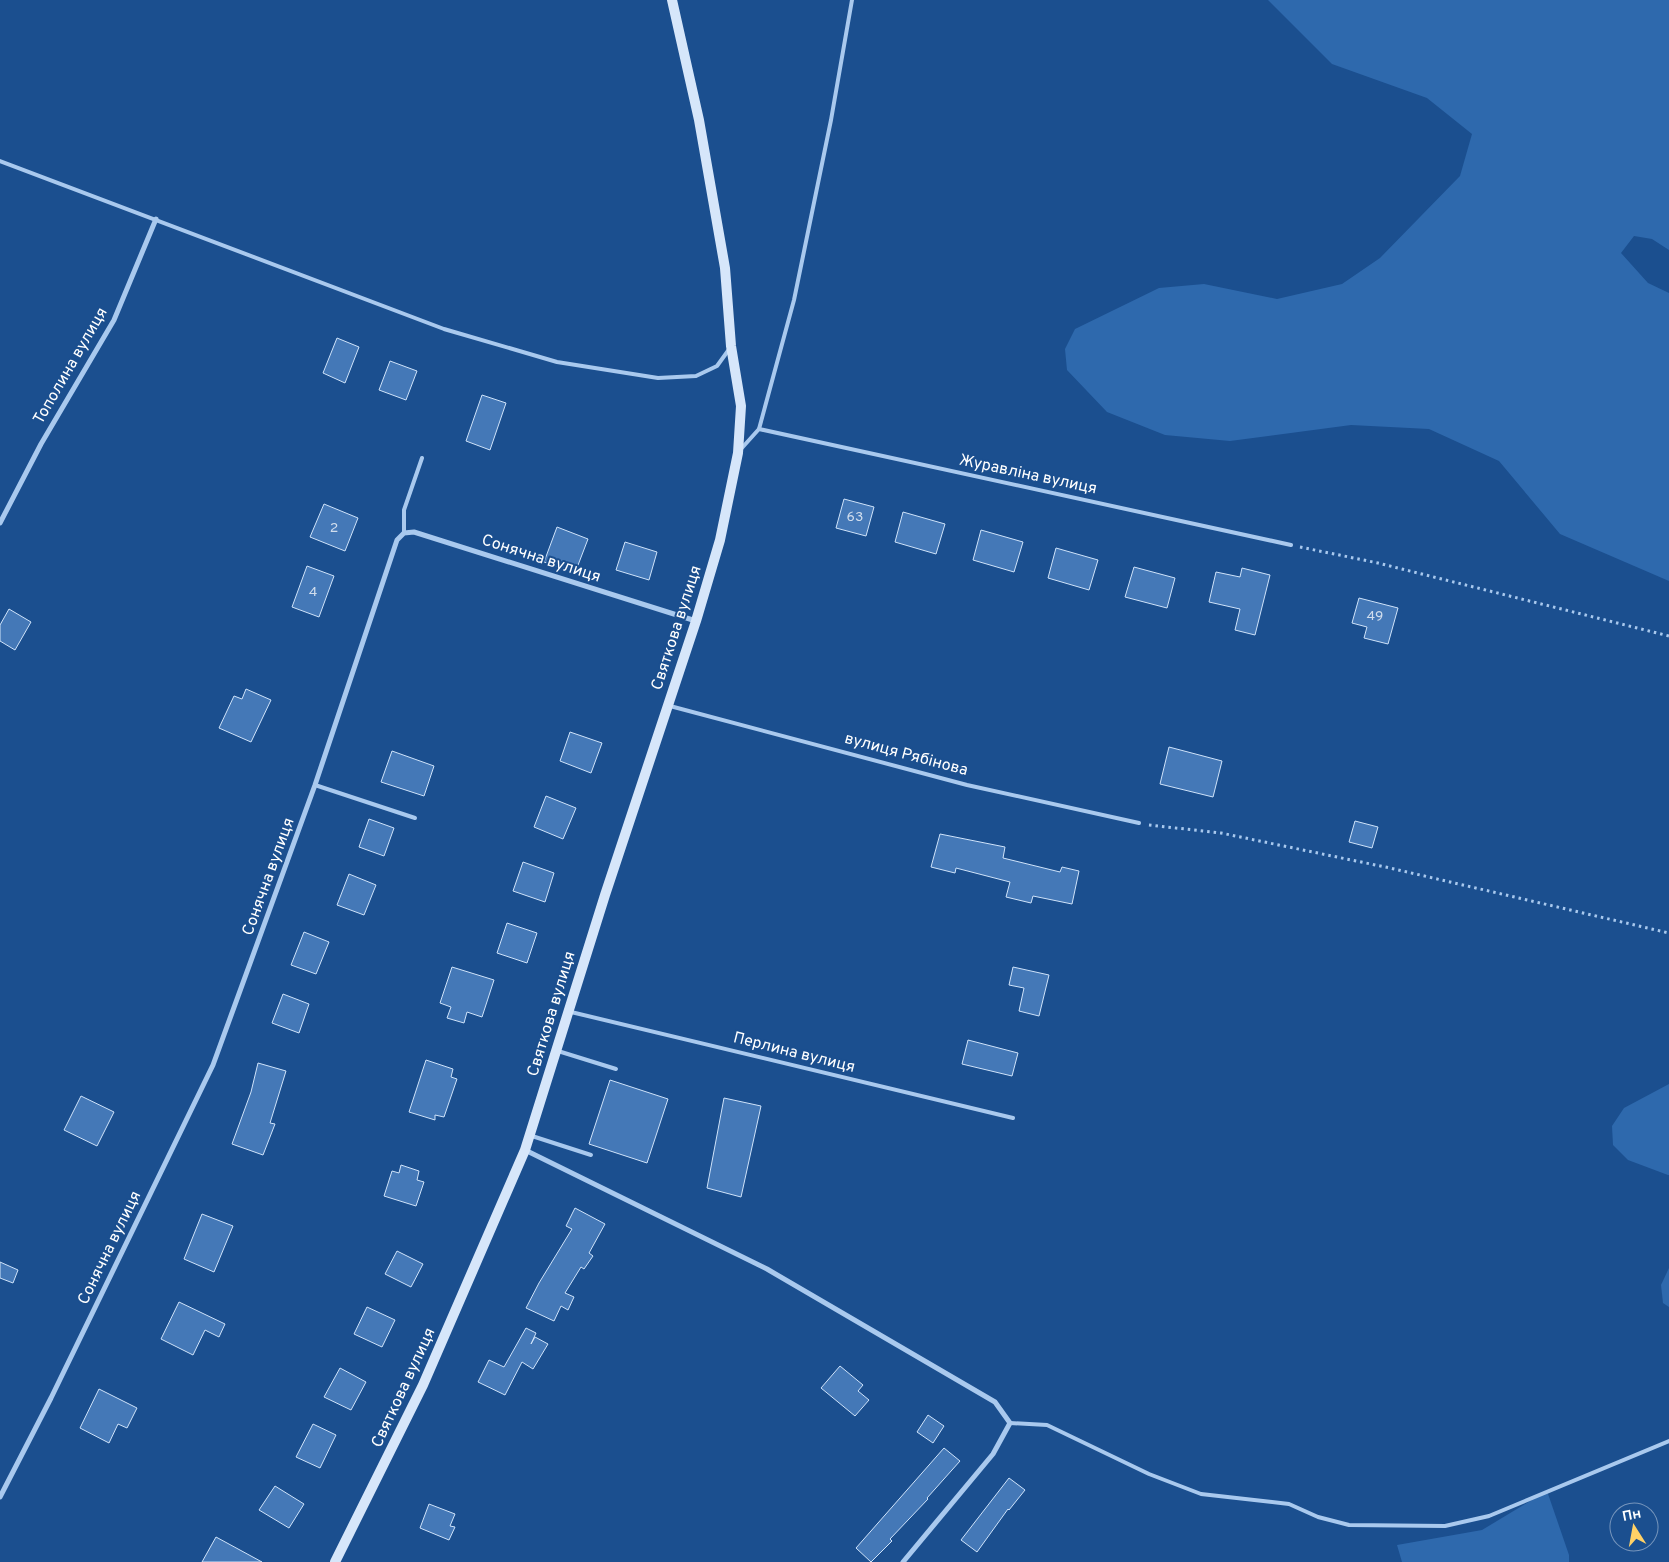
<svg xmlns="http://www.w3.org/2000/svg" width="1669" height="1562" viewBox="0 0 1669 1562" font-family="Overpass,sans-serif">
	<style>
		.green { fill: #2e69ad }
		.building { fill: #4478b7; stroke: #cfe3fa }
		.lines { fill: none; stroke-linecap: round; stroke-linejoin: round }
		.path { stroke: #a9c9ee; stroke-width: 3; stroke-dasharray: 2.5 4; stroke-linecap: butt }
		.lane { stroke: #a9c9ee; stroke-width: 4 }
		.street { stroke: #a9c9ee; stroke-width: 5 }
		.secondary { stroke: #d6e6fa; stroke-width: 10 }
		.labels { text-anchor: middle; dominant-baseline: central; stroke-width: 4; stroke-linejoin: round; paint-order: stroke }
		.number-label { font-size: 14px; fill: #d0dded }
		.street-label { font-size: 16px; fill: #fff; stroke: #1b4f8f }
	</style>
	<rect width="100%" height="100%" fill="#1b4f8f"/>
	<g class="green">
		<polygon points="1268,0 1669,0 1669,250 1652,239 1634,236 1621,253 1648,283 1669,293 1669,581 1560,534 1499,461 1429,429 1351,425 1230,441 1165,435 1107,412 1067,370 1065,349 1075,329 1159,288 1204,284 1277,299 1342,284 1380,258 1460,176 1472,134 1427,98 1332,64"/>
		<polygon points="1669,1084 1669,1175 1668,1175 1628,1160 1613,1145 1612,1126 1624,1108"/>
		<polygon points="1669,1268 1669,1307 1663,1303 1661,1285"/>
		<polygon points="1547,1491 1569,1555 1569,1562 1402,1562 1397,1545 1482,1530"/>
	</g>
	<g class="building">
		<polygon points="337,338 359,347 345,383 323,373"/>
		<polygon points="390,361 417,371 406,400 379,390"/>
		<polygon points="482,395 506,403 490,450 466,441"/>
		<polygon points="844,499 874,507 866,536 836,528"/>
		<polygon points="324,504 358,518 345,551 310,537"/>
		<polygon points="903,512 945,524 936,554 895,542"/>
		<polygon points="557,527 588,539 575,573 544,562"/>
		<polygon points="981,530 1023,542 1014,572 973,560"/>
		<polygon points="625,542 657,552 649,580 616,570"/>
		<polygon points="1056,548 1098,560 1089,590 1048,578"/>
		<polygon points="307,566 334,576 319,617 292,607"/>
		<polygon points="1134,567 1175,578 1167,608 1125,597"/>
		<polygon points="1242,568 1270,575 1255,635 1235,630 1240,609 1209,602 1216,572 1240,577"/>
		<polygon points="1359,598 1398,608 1388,644 1364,638 1367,627 1352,623"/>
		<polygon points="9,609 31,622 15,650 0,641 0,625"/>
		<polygon points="246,689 271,700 251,742 219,728 234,696 242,699"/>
		<polygon points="570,732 602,743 591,773 560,761"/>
		<polygon points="1169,747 1222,761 1213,797 1160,784"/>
		<polygon points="392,751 434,766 424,796 381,782"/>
		<polygon points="546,796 576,808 563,839 534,827"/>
		<polygon points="369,819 394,828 384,856 359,847"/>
		<polygon points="1355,821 1378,827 1372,848 1349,842"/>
		<polygon points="940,834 1005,847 1003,858 1060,872 1062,867 1079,871 1072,904 1033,896 1031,903 1006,897 1010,882 956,868 955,873 931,867"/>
		<polygon points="523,862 554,873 545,902 513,891"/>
		<polygon points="349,874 376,885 364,915 337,905"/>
		<polygon points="507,923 537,933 527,963 497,953"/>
		<polygon points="304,932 329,942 316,974 291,965"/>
		<polygon points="452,967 494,980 482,1017 467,1012 464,1023 447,1018 451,1007 440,1003"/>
		<polygon points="1013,967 1049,975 1039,1016 1019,1011 1024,988 1009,985"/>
		<polygon points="283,994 309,1004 299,1033 272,1023"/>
		<polygon points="968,1040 1018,1053 1012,1076 962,1064"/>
		<polygon points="426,1060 453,1069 451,1077 457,1079 444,1117 435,1115 435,1120 409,1112"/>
		<polygon points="258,1063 286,1071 270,1123 275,1124 263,1155 232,1144 251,1092"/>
		<polygon points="610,1080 668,1099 647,1163 589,1144"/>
		<polygon points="81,1096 114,1112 97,1146 64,1130"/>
		<polygon points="724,1098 761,1106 741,1197 707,1188"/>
		<polygon points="401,1165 419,1171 417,1180 424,1182 416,1206 384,1196 392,1171 399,1173"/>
		<polygon points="575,1208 605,1224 589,1253 593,1256 584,1269 581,1267 565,1293 574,1297 568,1310 561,1306 554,1321 526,1308 539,1283 572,1229 566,1226"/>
		<polygon points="202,1214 233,1226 214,1272 184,1259"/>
		<polygon points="397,1251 423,1264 411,1287 385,1274"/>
		<polygon points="0,1262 18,1270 13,1283 0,1278"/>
		<polygon points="179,1302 225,1324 219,1337 205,1330 193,1355 161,1339"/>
		<polygon points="367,1307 395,1320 382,1347 354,1334"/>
		<polygon points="526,1328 536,1333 531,1344 535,1337 548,1344 533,1369 522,1362 505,1395 478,1382 489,1360 504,1367"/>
		<polygon points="840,1366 863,1385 858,1391 869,1400 855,1416 821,1388"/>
		<polygon points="340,1368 366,1382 351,1410 324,1397"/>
		<polygon points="99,1389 137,1408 127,1428 118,1424 109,1443 80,1428"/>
		<polygon points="928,1415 944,1426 933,1443 917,1432"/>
		<polygon points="313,1424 336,1435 320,1468 296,1457"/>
		<polygon points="944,1448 960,1461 927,1498 928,1499 890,1539 892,1541 871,1562 856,1548"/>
		<polygon points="1009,1478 1025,1490 1009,1510 1008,1509 977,1552 961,1540"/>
		<polygon points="275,1486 304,1504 289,1528 259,1510"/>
		<polygon points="429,1504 455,1514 450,1526 455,1527 449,1540 420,1528"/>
		<polygon points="216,1537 262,1562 202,1562"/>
	</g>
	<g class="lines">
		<g class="path">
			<polyline points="1300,547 1378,563 1669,636"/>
			<polyline points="1149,825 1221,833 1390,868 1669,933"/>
		</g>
		<g class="lane">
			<polyline points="0,161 444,329 557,362 658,378 696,376 717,366 730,348"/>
			<polyline points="759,429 1291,545"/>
			<polyline points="741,449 759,429 794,300 831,120 852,0"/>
			<polyline points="404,533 404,510 422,458"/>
			<polyline points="670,706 967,785 1139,823"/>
			<polyline points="315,785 415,818"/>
			<polyline points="571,1012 1013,1118"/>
			<polyline points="558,1051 616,1069"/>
			<polyline points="532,1136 591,1155"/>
			<polyline points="1010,1423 1047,1425 1149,1474 1201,1494 1289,1504 1318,1517 1349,1525 1445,1526 1489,1516 1669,1441"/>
		</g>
		<g class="street">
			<polyline points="0,523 41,444 114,320 156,219"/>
			<polyline points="525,1150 767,1269 995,1402 1010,1423 993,1454 903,1562"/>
			<polyline points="0,1497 51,1398 213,1065 315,785 397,540 404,533 414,532 696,621"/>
		</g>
		<polyline class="secondary" points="335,1562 423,1385 525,1150 605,895 696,621 720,540 738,453 741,406 731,346 725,268 699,120 672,0"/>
	</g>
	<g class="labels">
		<g class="number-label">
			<text x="855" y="517">63</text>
			<text x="334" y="528">2</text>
			<text x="313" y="592">4</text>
			<text x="1375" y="616">49</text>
		</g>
		<g class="street-label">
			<text transform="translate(71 366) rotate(-60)">Тополина вулиця</text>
			<text transform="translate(1028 475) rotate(12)">Журавліна вулиця</text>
			<text transform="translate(541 559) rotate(18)">Сонячна вулиця</text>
			<text transform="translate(677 628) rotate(-72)">Святкова вулиця</text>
			<text transform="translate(906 755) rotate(15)">вулиця Рябінова</text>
			<text transform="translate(269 877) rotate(-70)">Сонячна вулиця</text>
			<text transform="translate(552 1014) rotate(-73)">Святкова вулиця</text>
			<text transform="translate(794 1053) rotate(14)">Перлина вулиця</text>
			<text transform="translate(110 1248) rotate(-64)">Сонячна вулиця</text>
			<text transform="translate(404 1388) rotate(-65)">Святкова вулиця</text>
		</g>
	</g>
	<g transform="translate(1634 1527) rotate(349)"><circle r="24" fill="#1b4f8f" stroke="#7695bc"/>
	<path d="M0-4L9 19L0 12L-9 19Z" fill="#ffd166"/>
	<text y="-8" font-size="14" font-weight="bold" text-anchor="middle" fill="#ffffff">Пн</text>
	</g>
</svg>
